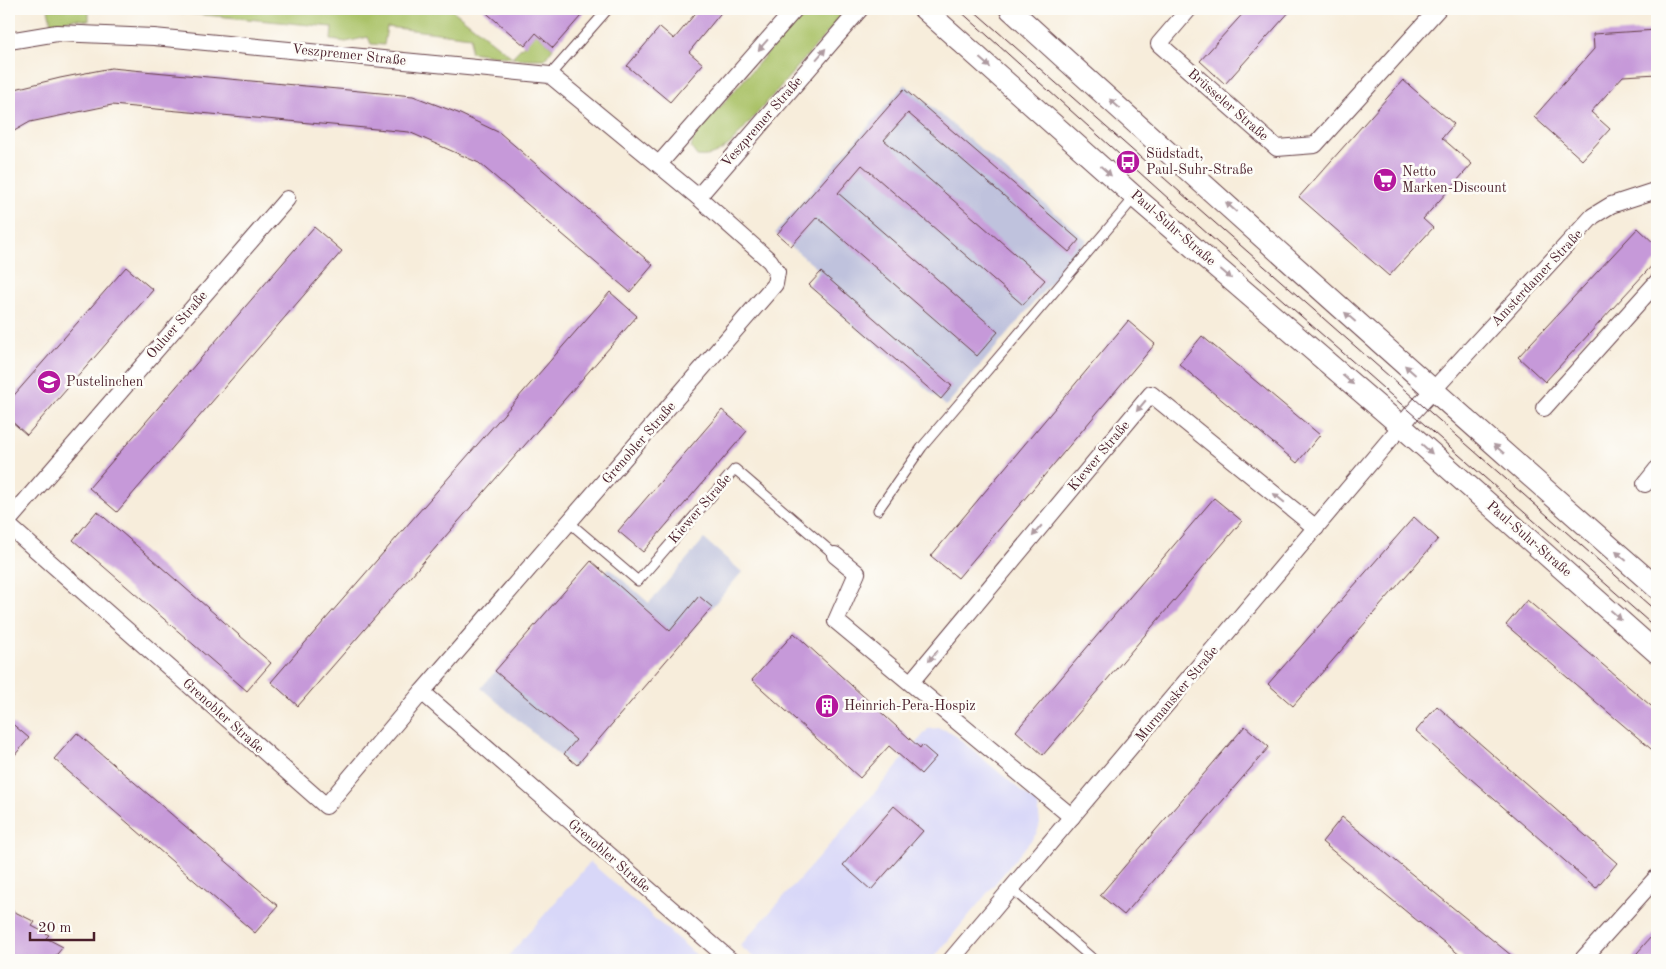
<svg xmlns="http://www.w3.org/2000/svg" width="1666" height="969" viewBox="0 0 1666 969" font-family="'Old Standard TT',serif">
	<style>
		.built { fill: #d8d7f8 }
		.industrial { fill: #bfc2dd }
		.green { fill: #aac267; stroke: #7a7049 }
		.building { fill: #c699d9 }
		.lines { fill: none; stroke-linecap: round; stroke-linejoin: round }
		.service-casing { stroke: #643e45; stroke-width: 11 }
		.minor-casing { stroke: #643e45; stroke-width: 18 }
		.tertiary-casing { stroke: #643e45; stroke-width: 23 }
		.service { stroke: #fff; stroke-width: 9 }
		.minor { stroke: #fff; stroke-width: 16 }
		.tertiary { stroke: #fff; stroke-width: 21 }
		.tram { stroke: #4a1f2b; stroke-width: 1 }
		.oneway { fill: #ae9aa0 }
		.labels { text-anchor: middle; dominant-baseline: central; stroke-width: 5; stroke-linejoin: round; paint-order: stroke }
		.street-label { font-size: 14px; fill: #4a1f2b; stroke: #fdfcf7 }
		.poi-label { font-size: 14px; fill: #4a1f2b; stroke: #fdfcf7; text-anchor: start }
	</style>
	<rect width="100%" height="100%" fill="#fdfcf7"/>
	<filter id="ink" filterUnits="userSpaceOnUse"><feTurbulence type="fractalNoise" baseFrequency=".02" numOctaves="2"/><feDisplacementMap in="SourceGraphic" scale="10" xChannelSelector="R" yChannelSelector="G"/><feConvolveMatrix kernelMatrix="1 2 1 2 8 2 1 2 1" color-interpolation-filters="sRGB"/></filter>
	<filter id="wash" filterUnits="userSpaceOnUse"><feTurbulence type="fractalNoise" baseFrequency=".0096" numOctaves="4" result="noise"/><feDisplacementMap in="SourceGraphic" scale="20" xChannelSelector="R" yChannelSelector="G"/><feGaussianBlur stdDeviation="1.12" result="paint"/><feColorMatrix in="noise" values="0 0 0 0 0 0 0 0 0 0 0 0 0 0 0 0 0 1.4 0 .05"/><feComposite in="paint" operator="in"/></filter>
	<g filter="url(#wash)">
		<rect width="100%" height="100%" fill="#f7eddb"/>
		<g class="built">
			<polygon points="939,728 951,732 1038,805 1040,823 1037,833 932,960 757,960 740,946 849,823 928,729"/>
			<polygon points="590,862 702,960 505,960"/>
		</g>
		<g class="industrial">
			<polygon points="905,84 1087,240 946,406 808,285 819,270 775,233"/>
			<polygon points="704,539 742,572 574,768 481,688 591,561 604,573 609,568 649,603"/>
		</g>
		<g class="green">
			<polygon points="48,9 89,9 89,21 76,19 51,23"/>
			<polygon points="141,9 451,9 512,57 536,33 553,48 545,59 522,59 470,52 471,37 387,27 384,45 371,44 368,37 346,42 331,40 332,27"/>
			<path d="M 806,9 L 848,9 L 733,141 C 722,151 712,158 697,156 L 691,148 L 694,137 Z"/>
		</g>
		<g id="blocks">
			<g class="building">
				<polygon points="482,9 587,9 553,48 536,33 525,46"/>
				<polygon points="699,9 724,9 689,52 703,64 670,102 627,66 660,27 674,39"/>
				<polygon points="1247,9 1292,9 1225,84 1200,61"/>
				<polygon points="1657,30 1657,74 1623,76 1591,112 1610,129 1582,160 1534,117 1594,49 1593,34"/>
				<polygon points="111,68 413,96 458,113 500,133 653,265 630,292 479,163 409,132 112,105 30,122 9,134 9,93 15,89 60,78"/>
				<polygon points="1403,80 1454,124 1442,138 1472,164 1423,219 1433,228 1389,276 1299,197"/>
				<polygon points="904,89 1079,240 1069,252 908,113 884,140 1045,280 1023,305 862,165 838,193 998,332 977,356 817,217 791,246 777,234"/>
				<polygon points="314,227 342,251 117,512 89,488"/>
				<polygon points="1638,228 1657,246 1657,260 1545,382 1518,357"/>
				<polygon points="126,267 153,290 27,435 9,419 9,401"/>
				<polygon points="821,272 952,386 941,399 809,285"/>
				<polygon points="610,292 637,316 298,706 271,682"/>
				<polygon points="1128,321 1155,344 958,578 931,556"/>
				<polygon points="1202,336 1320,435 1297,463 1179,364"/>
				<polygon points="722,410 747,431 643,552 618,531"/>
				<polygon points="1214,498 1242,521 1043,755 1016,731"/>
				<polygon points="97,511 271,663 247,691 73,540"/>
				<polygon points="1414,517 1438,539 1293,706 1268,684"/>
				<polygon points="591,561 670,631 699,596 712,607 577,765 564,754 576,740 495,671"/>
				<polygon points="1527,600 1657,711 1657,754 1506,625"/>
				<polygon points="794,633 920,748 922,745 936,757 921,774 889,746 860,778 752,680"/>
				<polygon points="1437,706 1617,863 1596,888 1416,731"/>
				<polygon points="9,721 29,738 9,762"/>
				<polygon points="1245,726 1269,747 1124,915 1100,895"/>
				<polygon points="77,733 278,906 255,933 54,759"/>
				<polygon points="894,806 923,831 871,890 843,865"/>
				<polygon points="1342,817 1435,893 1517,960 1466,960 1414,918 1322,842"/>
				<polygon points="9,909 35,922 32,926 49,935 46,938 63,947 52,960 9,960"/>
				<polygon points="1657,930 1657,960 1631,960"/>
			</g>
		</g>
	</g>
	<g filter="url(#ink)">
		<use href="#blocks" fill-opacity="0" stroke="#643e45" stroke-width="1"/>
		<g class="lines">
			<g class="service-casing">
				<g id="service">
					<polyline points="550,75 608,9"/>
					<polyline points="878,510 922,447 1135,197"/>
					<polyline points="570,523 638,581 735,469 835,555"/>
					<polyline points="1011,888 1094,960"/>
				</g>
			</g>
			<g class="minor-casing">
				<g id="minor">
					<polyline points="1189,9 1159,44 1277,148 1315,145 1438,9"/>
					<polyline points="9,41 57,33 154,37 550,75 698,197 770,261 777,272 775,284 422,692"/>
					<polyline points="659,164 795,9"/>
					<polyline points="698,197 860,9"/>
					<polyline points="1544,408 1657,282"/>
					<polyline points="1645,484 1657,469"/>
					<polyline points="9,520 287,199"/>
					<polyline points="9,526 326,806 422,692 730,960"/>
					<polyline points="835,555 857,573 836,621 1072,817"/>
					<polyline points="911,682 1151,394 1316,528"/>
					<polyline points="951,960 1413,412 1593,216 1611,205 1657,190"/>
					<polyline points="1582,960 1657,877"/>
				</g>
			</g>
			<g class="tertiary-casing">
				<g id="tertiary">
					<polyline points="924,9 1135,197 1401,426 1657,653"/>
					<path d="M 1010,9 C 1224,204 1440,397 1657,588"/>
				</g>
			</g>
			<use href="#service" class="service"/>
			<use href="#minor" class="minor"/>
			<use href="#tertiary" class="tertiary"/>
			<g class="tram">
				<polyline points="958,9 1210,236 1657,629"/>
				<polyline points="972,9 1657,612"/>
			</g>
		</g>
		<defs><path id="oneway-solid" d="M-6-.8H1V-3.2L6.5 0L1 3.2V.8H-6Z" transform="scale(1.25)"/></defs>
		<g class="oneway">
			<use href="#oneway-solid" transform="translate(763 45) rotate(131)"/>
			<use href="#oneway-solid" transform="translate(821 54) rotate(-49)"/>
			<use href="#oneway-solid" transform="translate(985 63) rotate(41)"/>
			<use href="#oneway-solid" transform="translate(1115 104) rotate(-138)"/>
			<use href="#oneway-solid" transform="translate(1106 171) rotate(42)"/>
			<use href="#oneway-solid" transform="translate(1231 207) rotate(-138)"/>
			<use href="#oneway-solid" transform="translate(1226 274) rotate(41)"/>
			<use href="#oneway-solid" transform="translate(1350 317) rotate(-139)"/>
			<use href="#oneway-solid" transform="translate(1410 370) rotate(-138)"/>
			<use href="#oneway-solid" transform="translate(1348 380) rotate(41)"/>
			<use href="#oneway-solid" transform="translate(1141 406) rotate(130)"/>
			<use href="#oneway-solid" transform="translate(1427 449) rotate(42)"/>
			<use href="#oneway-solid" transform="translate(1499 449) rotate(-139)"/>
			<use href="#oneway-solid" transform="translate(1279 498) rotate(-141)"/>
			<use href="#oneway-solid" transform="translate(1037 531) rotate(130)"/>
			<use href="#oneway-solid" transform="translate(1621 556) rotate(-139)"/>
			<use href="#oneway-solid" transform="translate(1616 615) rotate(42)"/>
			<use href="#oneway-solid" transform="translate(933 656) rotate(130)"/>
		</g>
	</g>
	<defs>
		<g id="bus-disc" transform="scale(1.25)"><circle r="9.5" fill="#b5179e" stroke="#fdfcf7"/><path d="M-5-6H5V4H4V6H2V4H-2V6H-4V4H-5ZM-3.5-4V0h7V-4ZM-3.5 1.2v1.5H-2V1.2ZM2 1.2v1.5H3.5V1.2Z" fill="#fff"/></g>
		<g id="supermarket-disc" transform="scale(1.25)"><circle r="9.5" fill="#b5179e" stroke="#fdfcf7"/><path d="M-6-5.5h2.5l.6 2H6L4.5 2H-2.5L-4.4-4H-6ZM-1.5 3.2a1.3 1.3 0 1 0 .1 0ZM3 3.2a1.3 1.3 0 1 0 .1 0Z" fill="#fff"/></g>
		<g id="school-disc" transform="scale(1.25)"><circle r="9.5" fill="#b5179e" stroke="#fdfcf7"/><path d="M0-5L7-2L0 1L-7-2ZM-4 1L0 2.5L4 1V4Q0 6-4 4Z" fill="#fff"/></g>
		<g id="building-disc" transform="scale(1.25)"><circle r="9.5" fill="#b5179e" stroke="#fdfcf7"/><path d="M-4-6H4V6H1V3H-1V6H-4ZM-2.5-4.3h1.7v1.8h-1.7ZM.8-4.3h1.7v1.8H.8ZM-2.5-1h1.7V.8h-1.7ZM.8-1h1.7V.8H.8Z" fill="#fff"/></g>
	</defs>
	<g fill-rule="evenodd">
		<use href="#bus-disc" x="1128" y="162"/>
		<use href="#supermarket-disc" x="1385" y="180"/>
		<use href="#school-disc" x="49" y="382"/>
		<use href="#building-disc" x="827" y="706"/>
	</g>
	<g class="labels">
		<g class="street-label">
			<text transform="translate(349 55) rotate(6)">Veszpremer Straße</text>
			<text transform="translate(1228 105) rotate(41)">Brüsseler Straße</text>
			<text transform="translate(762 122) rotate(-49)">Veszpremer Straße</text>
			<text transform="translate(1173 228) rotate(41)">Paul-Suhr-Straße</text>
			<text transform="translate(1537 278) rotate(-47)">Amsterdamer Straße</text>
			<text transform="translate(177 325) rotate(-49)">Ouluer Straße</text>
			<text transform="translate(639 443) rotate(-49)">Grenobler Straße</text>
			<text transform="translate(1099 456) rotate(-50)">Kiewer Straße</text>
			<text transform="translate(700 509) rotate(-49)">Kiewer Straße</text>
			<text transform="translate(1529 539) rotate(41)">Paul-Suhr-Straße</text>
			<text transform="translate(1177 694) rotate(-50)">Murmansker Straße</text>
			<text transform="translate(223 716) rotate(42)">Grenobler Straße</text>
			<text transform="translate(609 856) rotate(41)">Grenobler Straße</text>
		</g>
		<g class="poi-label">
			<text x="1146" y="154">Südstadt,<tspan x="1146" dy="16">Paul-Suhr-Straße</tspan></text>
			<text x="1402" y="172">Netto<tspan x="1402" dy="16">Marken-Discount</tspan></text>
			<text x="66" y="382">Pustelinchen</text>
			<text x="844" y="706">Heinrich-Pera-Hospiz</text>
		</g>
	</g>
	<rect width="1666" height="969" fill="none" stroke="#fdfcf7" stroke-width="30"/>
	<path d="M30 932v8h64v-8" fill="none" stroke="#4a1f2b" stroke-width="2.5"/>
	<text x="38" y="932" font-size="15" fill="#4a1f2b" stroke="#fdfcf7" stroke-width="4" paint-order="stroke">20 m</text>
</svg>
